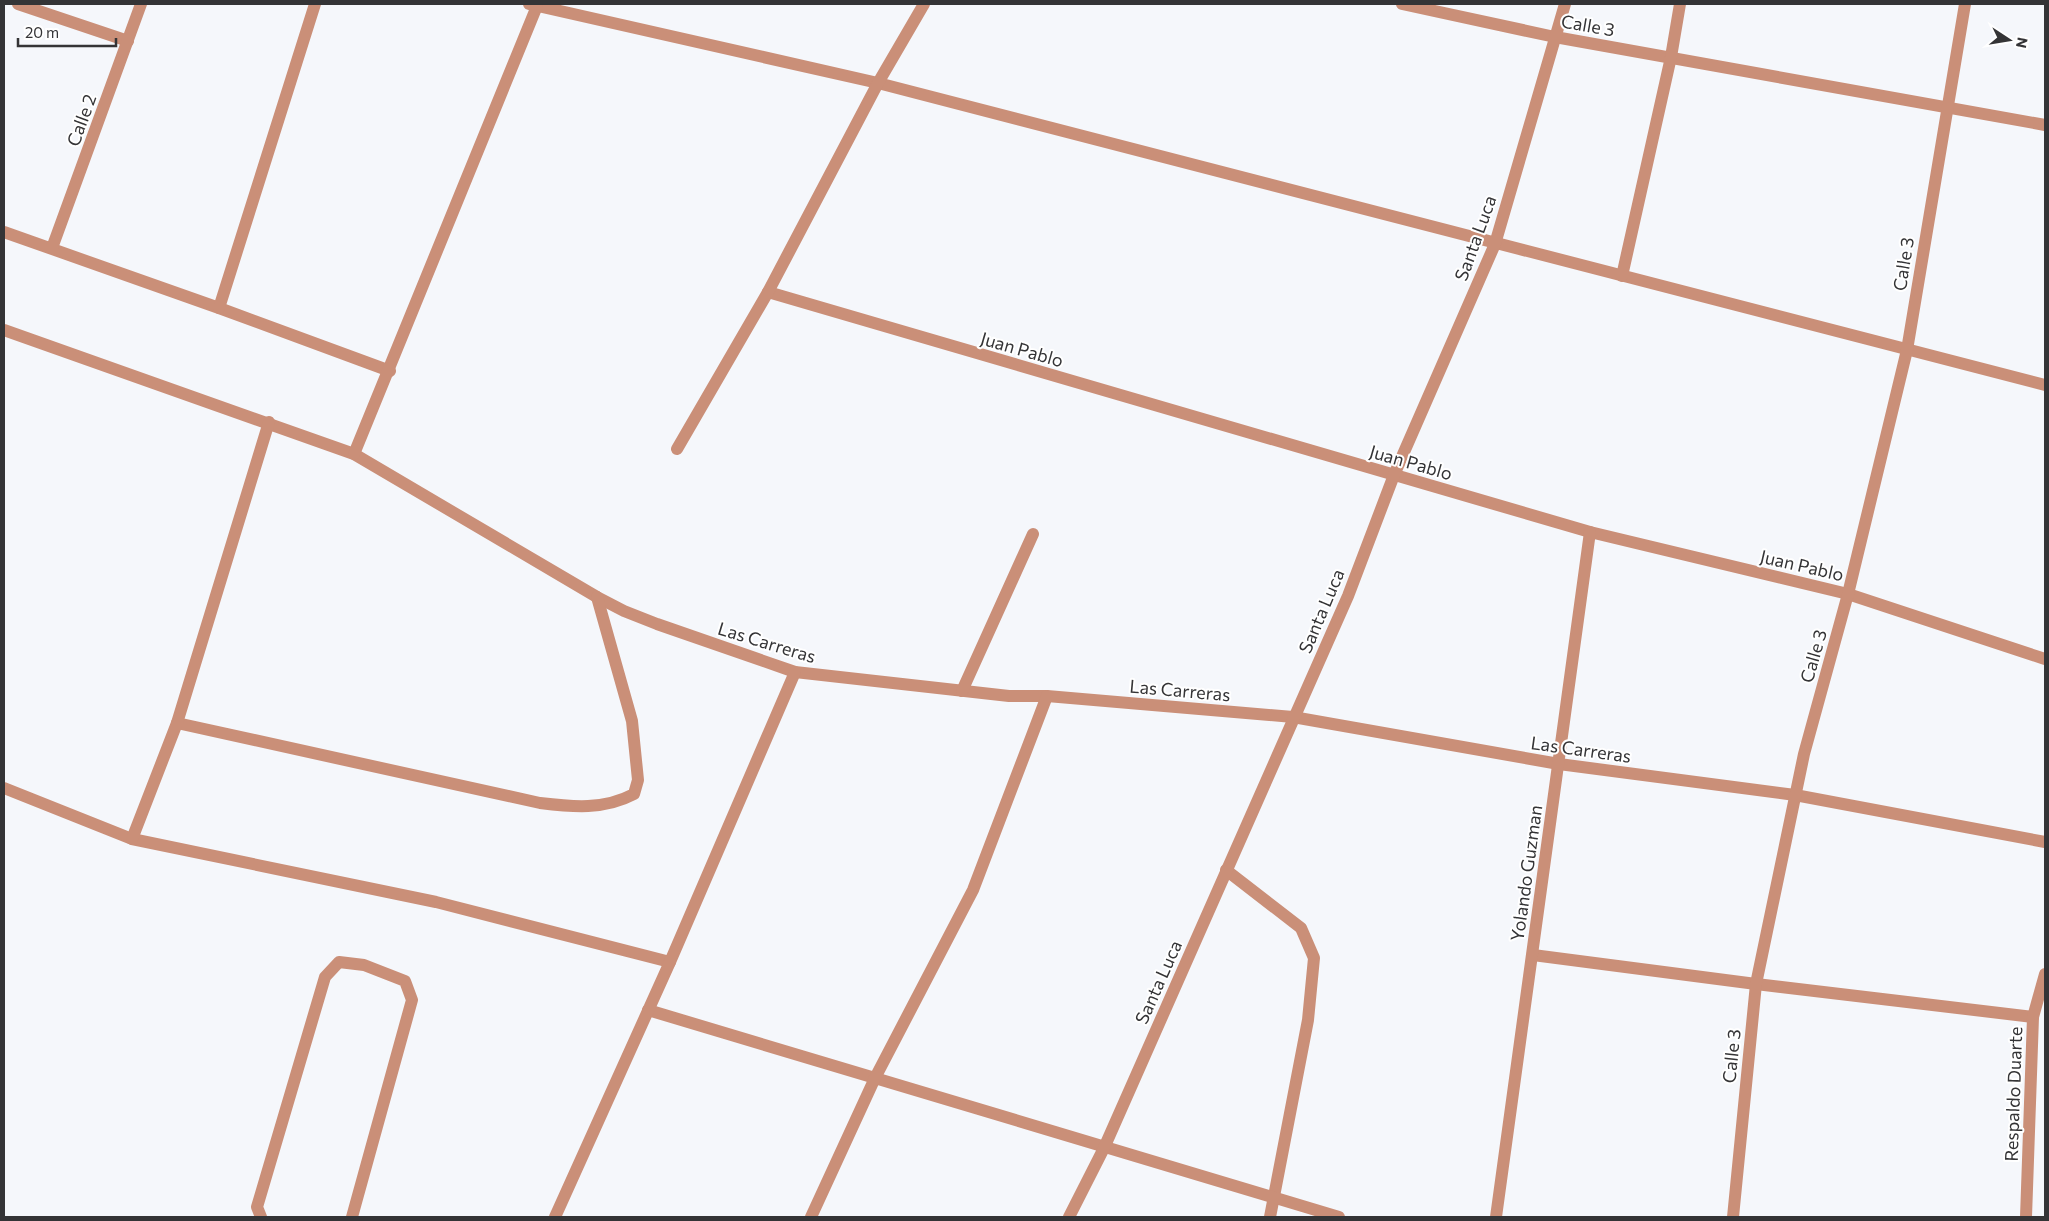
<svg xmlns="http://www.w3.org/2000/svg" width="2049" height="1221" viewBox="0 0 2049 1221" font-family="Commissioner,sans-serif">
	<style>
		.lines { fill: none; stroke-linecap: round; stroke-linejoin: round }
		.minor { stroke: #ca8f78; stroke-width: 12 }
		.labels { text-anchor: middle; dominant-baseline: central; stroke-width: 4; stroke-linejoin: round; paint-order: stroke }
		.street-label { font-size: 18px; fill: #343436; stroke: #fff }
	</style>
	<rect width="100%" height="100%" fill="#f5f7fb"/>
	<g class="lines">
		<g class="minor">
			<polyline points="18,4 128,41"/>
			<polyline points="529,4 878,83 2045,385"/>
			<polyline points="1402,4 1555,37 2045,125"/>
			<polyline points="4,232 219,308 390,371"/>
			<polyline points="52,248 141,4"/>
			<polyline points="1622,276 1671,57 1680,4"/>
			<polyline points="768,292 1590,532 1848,594 2045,659"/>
			<polyline points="219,308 315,4"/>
			<polyline points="4,330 354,454 597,597 624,611 657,624 795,672 1009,696 1047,696 1293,717 1559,764 1795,795 2045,842"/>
			<polyline points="677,449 768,292 878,83 924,4"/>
			<polyline points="354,454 537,6"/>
			<polyline points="962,691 1033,534"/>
			<path d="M 177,723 L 540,803 C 573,807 604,810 634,794 L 638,780 L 632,721 L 597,597"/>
			<polyline points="4,788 132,839 436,902 670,962"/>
			<polyline points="132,839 177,723 269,422"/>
			<polyline points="1226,870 1301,928 1314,958 1308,1020 1270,1217"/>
			<polyline points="1533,955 1756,984 2033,1017"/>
			<polyline points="648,1010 1339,1217"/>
			<polyline points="261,1217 257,1207 325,977 339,962 364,965 405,981 412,1000 352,1217"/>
			<polyline points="555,1217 670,962 795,672"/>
			<polyline points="811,1217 875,1078 973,890 1047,696"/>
			<polyline points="1069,1217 1104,1148 1348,596 1394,475 1495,244 1565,4"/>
			<polyline points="1496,1217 1590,532"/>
			<polyline points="1733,1217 1756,984 1804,754 1848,594 1907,350 1965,4"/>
			<polyline points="2026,1217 2033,1017 2045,974"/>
		</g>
	</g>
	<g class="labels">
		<g class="street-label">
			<text transform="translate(1588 25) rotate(10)">Calle 3</text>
			<text transform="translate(81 120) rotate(-70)">Calle 2</text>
			<text transform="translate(1475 238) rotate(-70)">Santa Luca</text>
			<text transform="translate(1903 264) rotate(-81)">Calle 3</text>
			<text transform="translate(1022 349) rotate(16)">Juan Pablo</text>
			<text transform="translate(1411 462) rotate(16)">Juan Pablo</text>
			<text transform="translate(1802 565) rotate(13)">Juan Pablo</text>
			<text transform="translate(1321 611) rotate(-67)">Santa Luca</text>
			<text transform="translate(767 642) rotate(17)">Las Carreras</text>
			<text transform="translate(1813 656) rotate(-74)">Calle 3</text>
			<text transform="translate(1180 690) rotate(5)">Las Carreras</text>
			<text transform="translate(1581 749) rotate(8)">Las Carreras</text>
			<text transform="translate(1526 873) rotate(-82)">Yolando Guzman</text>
			<text transform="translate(1158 982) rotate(-66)">Santa Luca</text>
			<text transform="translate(1731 1056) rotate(-84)">Calle 3</text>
			<text transform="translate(2013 1094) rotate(-88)">Respaldo Duarte</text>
		</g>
	</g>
	<rect width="2049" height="1221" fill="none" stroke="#343436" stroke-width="10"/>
	<g transform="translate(2009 40) rotate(102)" stroke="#ffffff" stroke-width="4" paint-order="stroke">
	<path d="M0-4L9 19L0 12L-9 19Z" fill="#343436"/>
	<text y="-8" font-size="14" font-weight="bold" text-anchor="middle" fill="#343436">N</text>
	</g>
	<path d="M18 38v8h98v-8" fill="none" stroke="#343436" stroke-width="2.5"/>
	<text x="25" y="38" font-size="15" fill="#343436" stroke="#ffffff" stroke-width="4" paint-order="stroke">20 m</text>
</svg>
